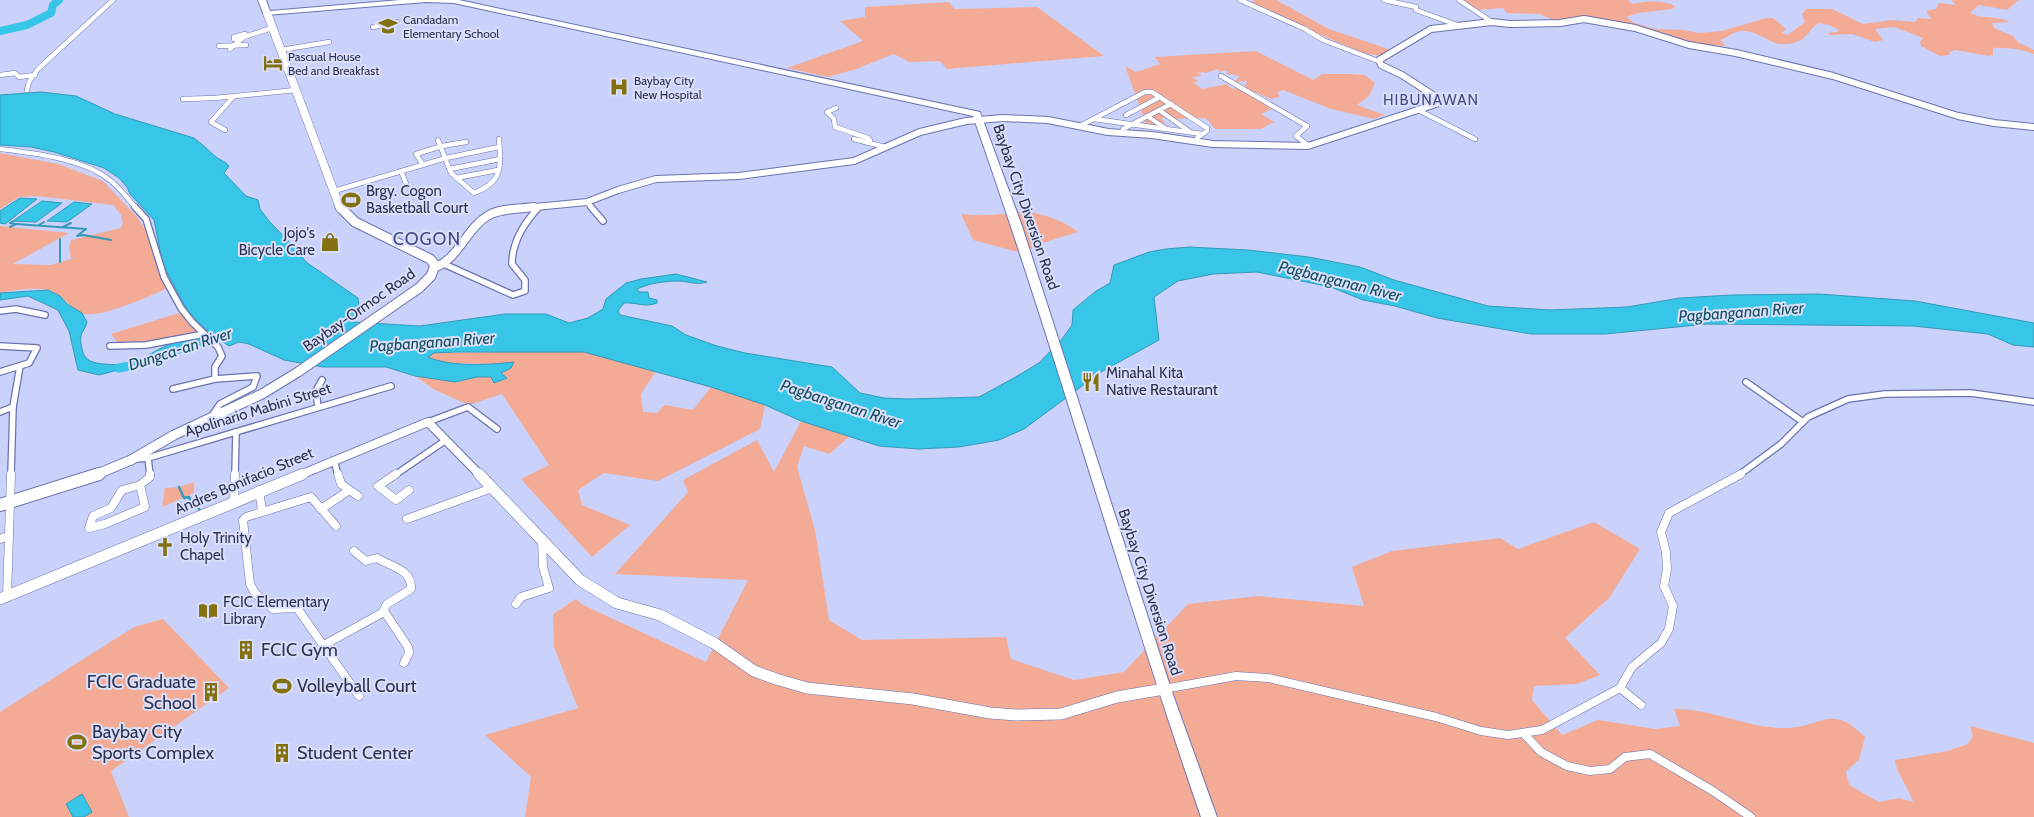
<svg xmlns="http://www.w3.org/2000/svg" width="2034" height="817" viewBox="0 0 2034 817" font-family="Cabin,sans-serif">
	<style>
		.green { fill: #f4ab95 }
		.water { fill: #37c6e7; stroke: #349ab9 }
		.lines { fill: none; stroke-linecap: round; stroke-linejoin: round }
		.stream-far1 { stroke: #349ab9; stroke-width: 2 }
		.stream { stroke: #349ab9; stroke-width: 2.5 }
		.river-far1 { stroke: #37c6e7; stroke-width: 8 }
		.river { stroke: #37c6e7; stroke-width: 9 }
		.street-far2-casing { stroke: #6a73b0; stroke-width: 5.5 }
		.street-far1-casing { stroke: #6a73b0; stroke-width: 8 }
		.street-casing { stroke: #6a73b0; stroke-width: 9 }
		.secondary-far2-casing { stroke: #6a73b0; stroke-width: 8 }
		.secondary-far1-casing { stroke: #6a73b0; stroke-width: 10 }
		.secondary-casing { stroke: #6a73b0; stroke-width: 12 }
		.primary-far2-casing { stroke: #6a73b0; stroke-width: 9 }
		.primary-far1-casing { stroke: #6a73b0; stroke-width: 11 }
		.primary-casing { stroke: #6a73b0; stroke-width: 14 }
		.highway-casing { stroke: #6a73b0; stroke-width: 2 }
		.street-far2 { stroke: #fff; stroke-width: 4.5 }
		.street-far1 { stroke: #fff; stroke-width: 5.5 }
		.street { stroke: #fff; stroke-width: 8 }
		.secondary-far2 { stroke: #fff; stroke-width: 6 }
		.secondary-far1 { stroke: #fff; stroke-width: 8 }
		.secondary { stroke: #fff; stroke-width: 11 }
		.primary-far2 { stroke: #fff; stroke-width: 8 }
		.primary-far1 { stroke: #fff; stroke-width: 9 }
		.primary { stroke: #fff; stroke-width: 12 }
		.highway { fill: #fff; fill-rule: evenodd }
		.labels { text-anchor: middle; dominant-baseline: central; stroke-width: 4; stroke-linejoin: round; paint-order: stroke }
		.far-poi-label { font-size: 12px; fill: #2e324d; stroke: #dadffb; text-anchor: start }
		.far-quarter-label { font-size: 15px; letter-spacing: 1px; fill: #454b85; stroke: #dadffb }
		.poi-label { font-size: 15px; fill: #2e324d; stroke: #dadffb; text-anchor: start }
		.street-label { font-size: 15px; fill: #2e324d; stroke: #dadffb }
		.water-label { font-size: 16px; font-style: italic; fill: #134e5b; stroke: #dadffb }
		.quarter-label { font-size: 18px; letter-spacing: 1px; fill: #454b85; stroke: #dadffb }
		.near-poi-label { font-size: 18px; fill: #2e324d; stroke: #dadffb; text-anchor: start }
	</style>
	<rect width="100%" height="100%" fill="#cad1fa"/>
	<g class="green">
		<polygon points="1255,0 1276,0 1329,29 1391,50 1382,56 1363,53 1249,4"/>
		<path d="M 1458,0 L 1629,0 L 1628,1 L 1632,4 C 1646,1 1663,0 1675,6 L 1672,9 L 1638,13 L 1626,17 L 1634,23 L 1655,29 L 1684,30 L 1698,33 L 1722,31 L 1766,18 L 1773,18 L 1786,29 L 1782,33 L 1788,35 L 1805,22 L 1802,14 L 1806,9 L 1832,9 L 1863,24 L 1892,20 L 1915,22 L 1918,18 L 1931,19 L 1926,11 L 1936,9 L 1939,3 L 1956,5 L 1951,0 L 2019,0 L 2007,10 L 1979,5 L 1970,13 C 1983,20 1999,15 2010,22 L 1992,23 L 1994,28 L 2013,36 L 2018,42 L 2034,50 L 2034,54 C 2021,49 2007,47 1993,48 L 1993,55 L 1989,56 L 1956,50 L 1949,52 L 1950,55 L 1940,56 L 1921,46 L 1920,42 L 1923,38 L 1894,27 L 1875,29 L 1883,40 L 1875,42 L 1852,34 L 1830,35 L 1828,33 L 1837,32 L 1839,30 L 1829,25 L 1818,23 C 1811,28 1807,37 1801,40 C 1774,53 1767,33 1745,31 C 1734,30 1729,37 1720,40 L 1726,46 L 1716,45 L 1714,47 L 1690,45 L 1609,22 L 1558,22 L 1540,14 L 1507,13 L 1503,8 L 1476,10 Z"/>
		<polygon points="949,2 954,9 1037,7 1104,56 947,69 940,61 909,62 894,54 856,69 828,77 787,68 863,41 840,21 865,17 865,7"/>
		<polygon points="1256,51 1313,80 1322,74 1352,74 1365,75 1375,83 1369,96 1357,105 1385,115 1374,119 1331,109 1283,90 1278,92 1279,97 1271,99 1245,88 1247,81 1234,82 1240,77 1232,74 1228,75 1226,74 1229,72 1224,70 1220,72 1217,69 1206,73 1203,72 1198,73 1202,76 1192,77 1198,81 1194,83 1202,89 1227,84 1232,89 1240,87 1272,109 1261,114 1274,122 1261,129 1215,129 1206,118 1168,119 1164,117 1161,119 1164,121 1166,129 1148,129 1125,66 1136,72 1160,64 1155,57"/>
		<path d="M 0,153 L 58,164 L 103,181 L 138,218 L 147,233 L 158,269 L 168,288 C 149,296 99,320 80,313 C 72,309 67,301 60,296 C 45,284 17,290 0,293 L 0,226 L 69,233 L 13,264 L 51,265 L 71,259 L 69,247 L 71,240 L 121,228 L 123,223 L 121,215 L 113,205 L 37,196 L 19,197 L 0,209 Z"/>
		<path d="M 1026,211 C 1045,215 1063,220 1078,232 L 1046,242 L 1022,253 L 973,240 L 961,214 C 983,217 1004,214 1026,211 Z"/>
		<path d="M 182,312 L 193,329 L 199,332 C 176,338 142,347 118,343 L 111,334 Z"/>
		<polygon points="551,351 584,352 656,371 641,394 643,412 657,413 665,405 693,410 711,387 765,405 760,429 658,481 604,473 578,490 582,505 630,525 592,557 521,479 549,465 502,394 469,405 435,390 415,376 455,382 477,377 507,377 500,373 514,363 498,364 443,363 427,357 434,353"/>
		<path d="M 801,421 L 850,436 L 829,454 L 804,446 L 797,467 L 815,530 L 829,620 L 862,640 L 1006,637 L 1011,659 L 1074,680 L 1124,672 L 1188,604 L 1258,596 L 1364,606 L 1352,567 L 1392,551 L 1500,538 L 1518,549 L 1594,522 L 1640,549 L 1609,598 L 1565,638 L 1600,675 L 1577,684 L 1534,686 L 1532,700 L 1562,735 L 1598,720 L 1655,729 L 1680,726 L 1674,709 C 1711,708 1747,728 1784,728 C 1823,728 1830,702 1865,737 L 1859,760 L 1846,771 L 1849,785 L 1879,802 L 1899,798 L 1913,802 C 1909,788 1896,773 1895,760 L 1948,751 L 1968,744 L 1973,736 L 1970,726 L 2034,743 L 2034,817 L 525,817 L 531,777 L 485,735 L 578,708 L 554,647 L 553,614 L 576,599 L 583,605 L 706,662 L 748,580 L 615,574 L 688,492 L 683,480 L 757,440 L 774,472 Z"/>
		<polygon points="194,482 194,493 162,507 165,488 179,487"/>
		<polygon points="163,619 229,688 111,771 129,817 0,817 0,712 134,627"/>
	</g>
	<g class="water">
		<path d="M 41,92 L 76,96 L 115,114 L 194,138 C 202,144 208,150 216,157 C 220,160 225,161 229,166 L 224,173 L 246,196 L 258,200 L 260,209 L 269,221 L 296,249 L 306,262 L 358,298 L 359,307 L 353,322 L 420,326 L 505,314 L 546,314 L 569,323 L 588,318 L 603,309 L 606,299 L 626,283 L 641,279 L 676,274 L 707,282 C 697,285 690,282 680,281 C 665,281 650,283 637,289 L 639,292 L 648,292 L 649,298 L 657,300 L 657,303 C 644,308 637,302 624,303 L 618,311 L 620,315 L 672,326 L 686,335 L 717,346 L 745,353 L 832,367 L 860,393 L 884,398 L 909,399 L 979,397 L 1012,379 L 1039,363 L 1062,339 L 1072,325 L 1073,310 L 1096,291 L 1110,283 L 1114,265 L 1149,252 L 1166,249 L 1189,247 L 1248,250 L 1309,257 L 1360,267 L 1394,280 L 1488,306 L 1550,310 L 1627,307 L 1680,298 L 1732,295 L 1819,294 L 1915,301 L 2034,323 L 2034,347 L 2013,345 L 1988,334 L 1913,326 L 1708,324 L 1605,334 L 1531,334 L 1437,318 L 1395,306 L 1363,300 L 1331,287 L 1257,272 L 1213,274 L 1178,281 L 1154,297 L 1159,340 L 1101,372 L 1024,429 L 999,440 L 959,447 L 918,449 L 879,446 L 801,421 L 765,405 L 711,387 L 584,352 L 455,352 L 434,353 L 428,357 C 450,367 489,365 514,362 L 511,368 L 501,373 L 507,378 L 494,383 L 491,377 L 477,377 L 455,382 L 415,376 L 386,367 L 323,367 L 284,360 L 249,344 L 239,342 L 229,346 L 217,338 L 207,342 L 185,344 L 171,348 L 153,358 L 126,368 L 99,375 L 78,370 L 69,331 L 58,310 L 28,296 L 0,300 L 0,293 L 48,290 L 60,296 L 67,304 L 82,313 L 87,322 C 86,328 82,331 81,336 C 80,341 82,351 84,355 C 88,362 95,363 104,364 C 135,368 150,352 176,341 C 186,337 200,340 209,333 L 187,310 L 163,265 L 154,220 L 130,194 L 127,187 L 119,178 L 104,168 L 54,152 L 31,147 L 0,145 L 0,95 Z"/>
		<polygon points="20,198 37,199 5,224 0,223 0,211"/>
		<polygon points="42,201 62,203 36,222 13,221"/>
		<polygon points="74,202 92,204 67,222 47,221"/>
		<polygon points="82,794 92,812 84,817 73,817 66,804"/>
	</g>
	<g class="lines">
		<g class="stream-far1">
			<polyline points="14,221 10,223 16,224"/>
			<polyline points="39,225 44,222"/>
			<polyline points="10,227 16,224 86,229 77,236 83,235 111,240"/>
			<polyline points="63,227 71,223"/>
			<polyline points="60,239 60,262"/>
		</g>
		<polyline class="stream" points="179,487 184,498 189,497 191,502 194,500 200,511"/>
		<polyline class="river-far1" points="0,31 27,25 51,13 53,5 59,0"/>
		<polyline class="river" points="119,368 131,366 207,339"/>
		<g class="street-far2-casing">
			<g id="street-far2">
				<polyline points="1240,0 1305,29 1323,40 1378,61"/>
				<polyline points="1384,0 1416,7 1416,10 1460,26"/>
				<polyline points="1459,0 1492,22"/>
				<polyline points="373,27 397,22"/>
				<polyline points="238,40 234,39 234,37 245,34"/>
				<polyline points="219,46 246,45"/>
				<polyline points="230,49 244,37 272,28"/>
				<polyline points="281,50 329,42"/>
				<polyline points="0,75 15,73 19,77 35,75"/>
				<polyline points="1221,76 1307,126 1296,136 1309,146"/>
				<polyline points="27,90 29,82 38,69 113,0"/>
				<polyline points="183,99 215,98 296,90"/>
				<polyline points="836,108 827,112 834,119 835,127 868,138 870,140 868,143"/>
				<polyline points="1159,110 1189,131"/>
				<polyline points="1418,110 1475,139"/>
				<polyline points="1126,115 1160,97"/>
				<polyline points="1147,116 1165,128"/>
				<polyline points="1094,119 1202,134"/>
				<polyline points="1080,126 1145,92 1152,92 1207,128 1207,131 1197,138"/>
				<polyline points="1123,129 1171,104"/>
				<polyline points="225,130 211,122 233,97"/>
				<polyline points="854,139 885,147"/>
				<path d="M 438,140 L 451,173 L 474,193 C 503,182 501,167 499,139"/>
				<path d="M 0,149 C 33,153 79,158 107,178 C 119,186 127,198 136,208"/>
				<polyline points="423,165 416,154 442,146 466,142"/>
				<polyline points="450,169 500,159"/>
				<polyline points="401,171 407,186"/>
				<polyline points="456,178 498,170"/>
				<polyline points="334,191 446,158 499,147"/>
				<polyline points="587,202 592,208"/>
				<polyline points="538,208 540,206"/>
			</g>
		</g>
		<g class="street-far1-casing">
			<g id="street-far1">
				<polyline points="135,207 146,219 164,277 181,308 192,322 218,347 222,356 215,367 215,379 257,376 253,387 220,404 211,417"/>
				<polyline points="591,207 603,221"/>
				<path d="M 444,264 L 513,295 L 525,291 L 525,280 L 512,264 C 512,241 524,223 539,207"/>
				<polyline points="0,311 16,309 45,315"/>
				<polyline points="0,346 37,348 29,363 0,372"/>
				<polyline points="110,346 146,345 204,334"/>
				<polyline points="1746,382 1803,422"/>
				<polyline points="173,389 215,379"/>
				<polyline points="318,407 316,391 322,380"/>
				<polyline points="0,412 13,407"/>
				<polyline points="428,422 468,407 497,429"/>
				<polyline points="148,458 150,475"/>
				<polyline points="136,459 148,458 391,386"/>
				<polyline points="334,460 338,475"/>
				<polyline points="11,475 13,407 20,366"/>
				<polyline points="235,475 236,432"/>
				<polyline points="395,475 446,440"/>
				<polyline points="1739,475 1781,444 1808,417 1848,399 1885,394 1971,393 2034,402"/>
			</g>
		</g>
		<g class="street-casing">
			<g id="street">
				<polyline points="338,474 341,484 358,496"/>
				<polyline points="396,474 378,486 396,500 409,490"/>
				<polygon points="140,485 145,507 105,524 89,528 93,516 111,508 122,490"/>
				<polyline points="140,485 150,477 150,474"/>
				<polyline points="259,490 262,511"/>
				<polyline points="234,501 235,474"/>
				<polyline points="321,509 348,491"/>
				<polyline points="407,519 492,488"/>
				<polyline points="336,526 311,497 246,517 243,520 250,584 255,593 273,609 297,608 359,696"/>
				<polyline points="0,539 8,536"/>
				<polyline points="7,596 11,474"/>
				<polyline points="516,604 521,597 549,588 543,567 542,539"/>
				<polyline points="384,611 408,647 409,653 404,663"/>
				<path d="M 324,645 L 382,613 L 387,604 L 411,589 C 412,569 391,567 377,558 L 366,561 L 354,551"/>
				<polyline points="1620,688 1641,705"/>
				<polyline points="1164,689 1236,676 1268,678 1436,717 1481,731 1508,735 1542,730 1620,688 1632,667 1661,643 1669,629 1673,606 1664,586 1667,569 1666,552 1661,532 1669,513 1741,474"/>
				<polyline points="1524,734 1541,752 1567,766 1590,771 1610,769 1625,757 1650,754 1713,791 1751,817"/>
			</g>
		</g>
		<g class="secondary-far2-casing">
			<polyline id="secondary-far2" points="525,208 587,202 618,190 656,179 739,176 854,161 920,132 966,121 1003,118 1048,120 1108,132 1152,135 1213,144 1308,146 1439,103 1439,99 1402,75 1381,65 1379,60 1431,29 1492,22 1510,24 1560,23 1584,19 1635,28 1689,45 1736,53 1833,76 1958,116 1994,123 2034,127"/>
		</g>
		<g class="secondary-far1-casing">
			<g id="secondary-far1">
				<path d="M 434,268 C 460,258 466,228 489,215 C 502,208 520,209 534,207"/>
				<polyline points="300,475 428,422 480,475"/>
			</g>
		</g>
		<g class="secondary-casing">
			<g id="secondary">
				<polyline points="479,474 580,580 617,603 660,615 714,643 754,671 776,679 807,688 913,699 990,713 1016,715 1061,714 1117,697 1164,689"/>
				<polyline points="0,599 303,474"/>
			</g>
		</g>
		<g class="primary-far2-casing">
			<polyline id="primary-far2" points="267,13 340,208"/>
		</g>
		<g class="primary-far1-casing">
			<polyline id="primary-far1" points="95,475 131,460 174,435 262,394 298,372 419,288 431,276 435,265 430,259 355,222 340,207"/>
		</g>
		<g class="primary-casing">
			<polyline id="primary" points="0,505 99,474"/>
		</g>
		<g class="highway-casing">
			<path id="highway" d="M 258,0 L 266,0 L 270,11 L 400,0 L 459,0 L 980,112 L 1022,226 L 1171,689 L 1217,817 L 1201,817 C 1121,585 1055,348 973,116 L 454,3 L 426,2 L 267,15 L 263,13 Z"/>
		</g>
		<use href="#street-far2" class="street-far2"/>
		<use href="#street-far1" class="street-far1"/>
		<use href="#street" class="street"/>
		<use href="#secondary-far2" class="secondary-far2"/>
		<use href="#secondary-far1" class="secondary-far1"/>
		<use href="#secondary" class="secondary"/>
		<use href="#primary-far2" class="primary-far2"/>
		<use href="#primary-far1" class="primary-far1"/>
		<use href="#primary" class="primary"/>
		<use href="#highway" class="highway"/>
	</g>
	<defs>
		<g id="school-bare" transform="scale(1.5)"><path d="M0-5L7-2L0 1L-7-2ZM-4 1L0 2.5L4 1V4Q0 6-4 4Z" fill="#837110" stroke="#dadffb" stroke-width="2.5" paint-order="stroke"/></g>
		<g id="hotel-bare" transform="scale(1.5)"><path d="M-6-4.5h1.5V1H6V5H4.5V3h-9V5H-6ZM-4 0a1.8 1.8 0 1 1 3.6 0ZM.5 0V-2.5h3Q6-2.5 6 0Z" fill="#837110" stroke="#dadffb" stroke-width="2.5" paint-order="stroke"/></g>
		<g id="hospital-bare" transform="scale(1.5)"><path d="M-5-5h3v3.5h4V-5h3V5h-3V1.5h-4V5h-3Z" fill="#837110" stroke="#dadffb" stroke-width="2.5" paint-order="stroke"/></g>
		<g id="stadium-bare" transform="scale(1.5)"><path d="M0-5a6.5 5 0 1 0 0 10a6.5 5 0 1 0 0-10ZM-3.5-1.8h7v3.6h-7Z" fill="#837110" stroke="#dadffb" stroke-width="2.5" paint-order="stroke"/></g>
		<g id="shop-bare" transform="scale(1.5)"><path d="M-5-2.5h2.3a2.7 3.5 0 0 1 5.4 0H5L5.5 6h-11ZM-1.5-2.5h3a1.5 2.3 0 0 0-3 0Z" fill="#837110" stroke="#dadffb" stroke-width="2.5" paint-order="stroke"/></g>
		<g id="restaurant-bare" transform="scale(1.5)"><path d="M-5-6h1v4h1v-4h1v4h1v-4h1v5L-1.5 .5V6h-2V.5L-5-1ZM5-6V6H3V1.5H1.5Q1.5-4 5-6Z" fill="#837110" stroke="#dadffb" stroke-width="2.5" paint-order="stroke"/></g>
		<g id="church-bare" transform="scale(1.5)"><path d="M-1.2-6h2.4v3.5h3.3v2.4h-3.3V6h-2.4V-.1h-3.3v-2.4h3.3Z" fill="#837110" stroke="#dadffb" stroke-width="2.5" paint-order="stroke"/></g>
		<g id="library-bare" transform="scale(1.5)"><path d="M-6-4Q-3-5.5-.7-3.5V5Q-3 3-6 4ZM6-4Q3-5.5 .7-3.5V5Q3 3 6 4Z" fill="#837110" stroke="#dadffb" stroke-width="2.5" paint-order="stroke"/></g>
		<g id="building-bare" transform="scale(1.5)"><path d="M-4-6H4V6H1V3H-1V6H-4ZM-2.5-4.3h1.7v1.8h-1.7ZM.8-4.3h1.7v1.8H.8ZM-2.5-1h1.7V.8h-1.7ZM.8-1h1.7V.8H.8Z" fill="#837110" stroke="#dadffb" stroke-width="2.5" paint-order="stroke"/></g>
	</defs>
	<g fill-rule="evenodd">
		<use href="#school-bare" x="388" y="26"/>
		<use href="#hotel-bare" x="273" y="63"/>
		<use href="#hospital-bare" x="619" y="87"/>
		<use href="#stadium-bare" x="351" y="200"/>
		<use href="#shop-bare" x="330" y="242"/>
		<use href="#restaurant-bare" x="1091" y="382"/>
		<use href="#church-bare" x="165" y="547"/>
		<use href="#library-bare" x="208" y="611"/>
		<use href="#building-bare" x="246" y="650"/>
		<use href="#stadium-bare" x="282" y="686"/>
		<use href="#building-bare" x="211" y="692"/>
		<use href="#stadium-bare" x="77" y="742"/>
		<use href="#building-bare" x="282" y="753"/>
	</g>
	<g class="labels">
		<g class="far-poi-label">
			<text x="403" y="19">Candadam<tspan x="403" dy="14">Elementary School</tspan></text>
			<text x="288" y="56">Pascual House<tspan x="288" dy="14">Bed and Breakfast</tspan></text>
			<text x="634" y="80">Baybay City<tspan x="634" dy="14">New Hospital</tspan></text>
		</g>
		<g class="far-quarter-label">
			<text x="1431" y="100">HIBUNAWAN</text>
		</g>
		<g class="poi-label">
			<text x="366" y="191">Brgy. Cogon<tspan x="366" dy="17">Basketball Court</tspan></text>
			<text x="315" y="233" text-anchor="end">Jojo's<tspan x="315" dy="17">Bicycle Care</tspan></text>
			<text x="1106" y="373">Minahal Kita<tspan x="1106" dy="17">Native Restaurant</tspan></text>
			<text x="180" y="538">Holy Trinity<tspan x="180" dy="17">Chapel</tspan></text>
			<text x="223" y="602">FCIC Elementary<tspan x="223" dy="17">Library</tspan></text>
		</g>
		<g class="street-label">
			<text transform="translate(1026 207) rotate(71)">Baybay City Diversion Road</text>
			<text transform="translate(359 310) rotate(-35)">Baybay-Ormoc Road</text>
			<text transform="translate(258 410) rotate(-17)">Apolinario Mabini Street</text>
			<text transform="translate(244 481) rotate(-23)">Andres Bonifacio Street</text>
			<text transform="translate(1150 592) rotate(72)">Baybay City Diversion Road</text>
		</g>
		<g class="water-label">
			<text transform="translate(1340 281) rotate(14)">Pagbanganan River</text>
			<text transform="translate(1741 312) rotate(-4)">Pagbanganan River</text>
			<text transform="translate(432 342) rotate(-4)">Pagbanganan River</text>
			<text transform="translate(180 349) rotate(-18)">Dungca-an River</text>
			<text transform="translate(841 404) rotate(18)">Pagbanganan River</text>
		</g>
		<g class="quarter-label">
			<text x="427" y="239">COGON</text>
		</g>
		<g class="near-poi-label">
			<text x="261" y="650">FCIC Gym</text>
			<text x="196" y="682" text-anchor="end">FCIC Graduate<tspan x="196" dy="21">School</tspan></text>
			<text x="297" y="686">Volleyball Court</text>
			<text x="92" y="732">Baybay City<tspan x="92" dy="21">Sports Complex</tspan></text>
			<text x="297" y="753">Student Center</text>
		</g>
	</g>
</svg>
